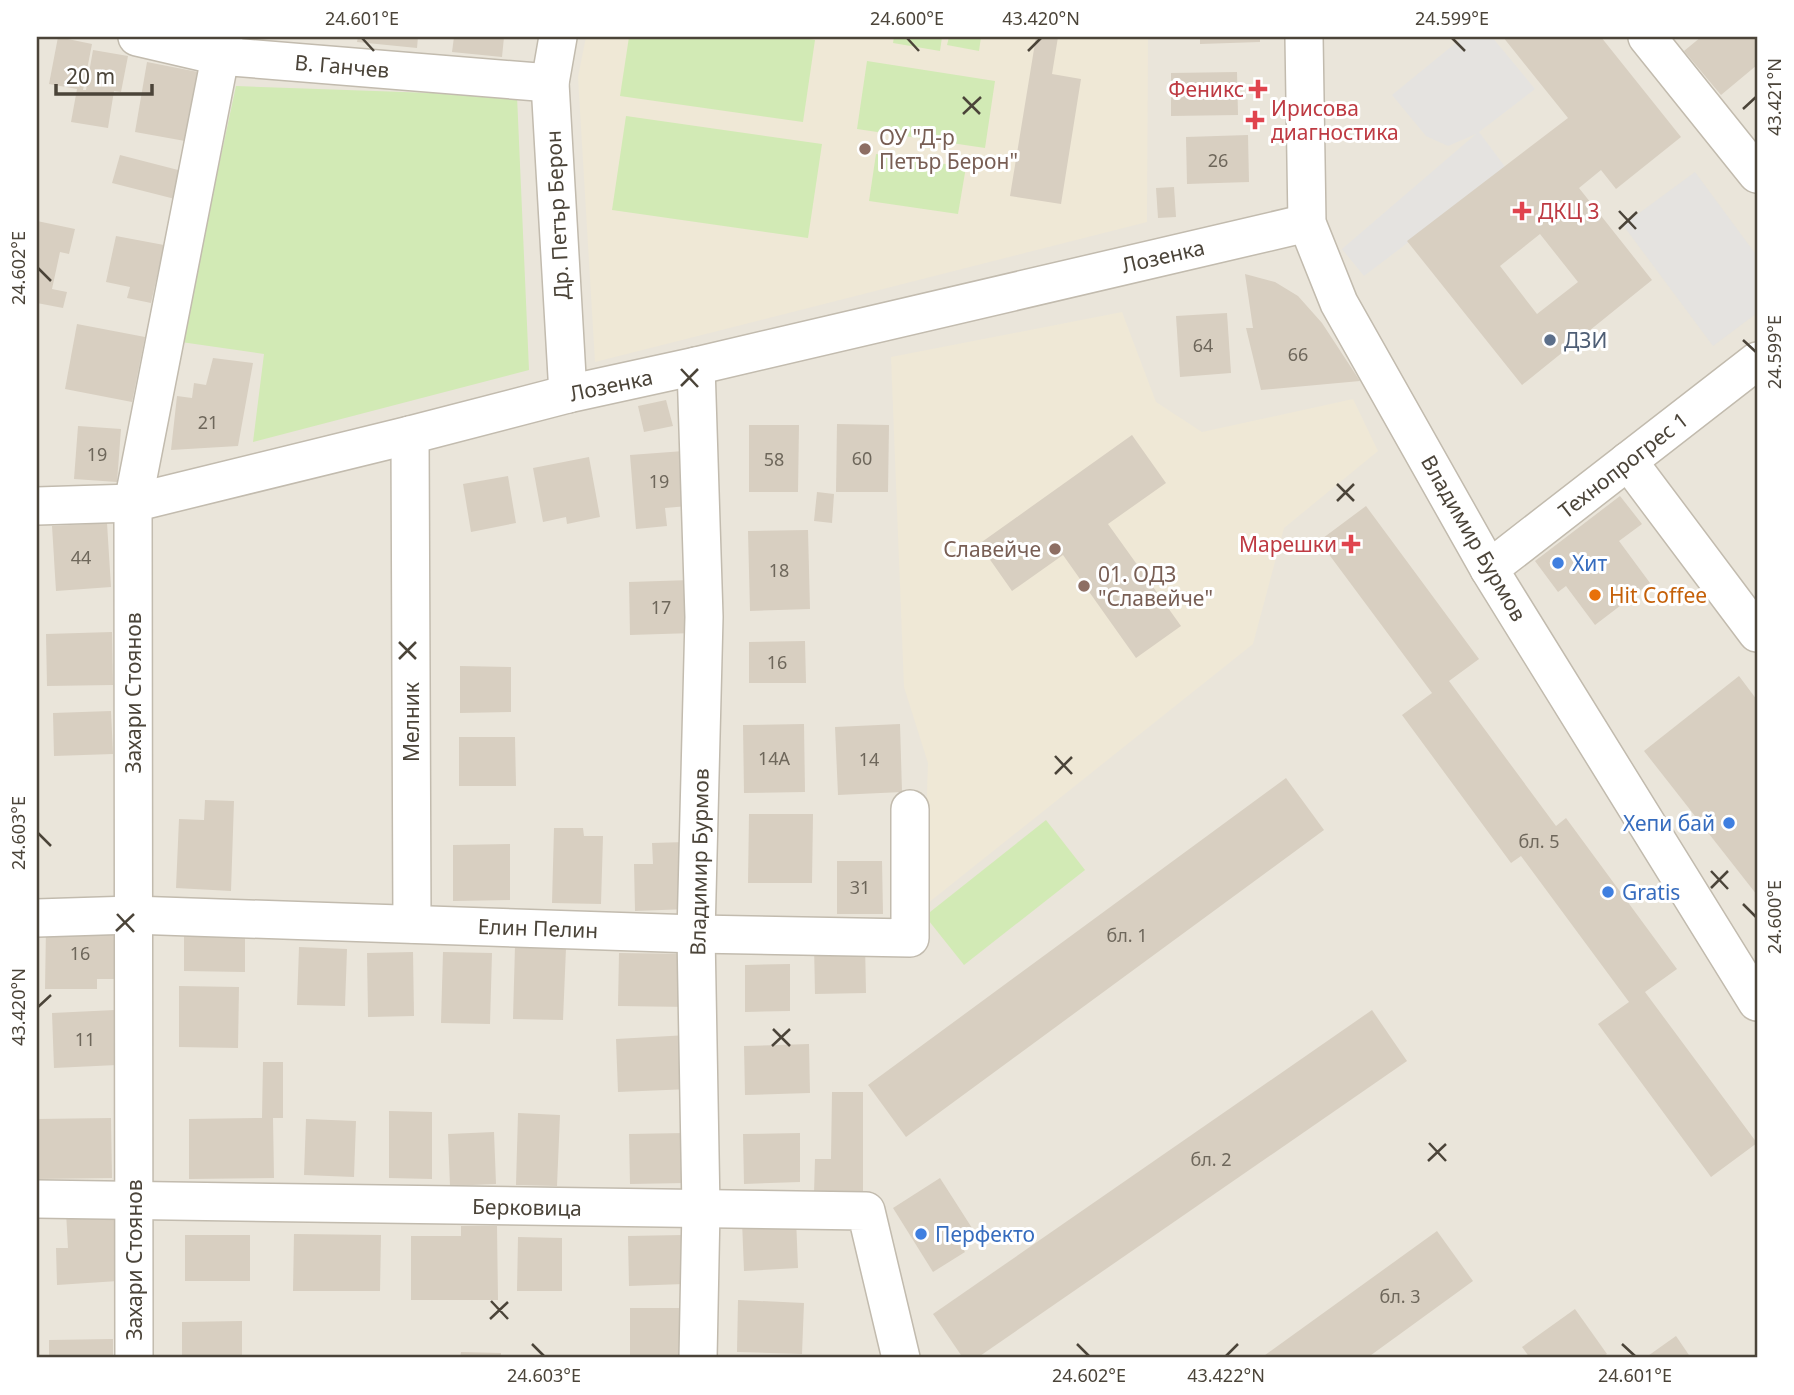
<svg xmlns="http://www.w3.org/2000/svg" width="1794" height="1395" viewBox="0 0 1794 1395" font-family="'Noto Sans',sans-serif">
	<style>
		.residential { fill: #eae5da }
		.education { fill: #efe8d6 }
		.green { fill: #d2eab5 }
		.parking { fill: #e5e3e0 }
		.building { fill: #d8cfc1; fill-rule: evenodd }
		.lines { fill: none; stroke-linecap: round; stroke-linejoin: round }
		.minor-casing { stroke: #c2bbae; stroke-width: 40 }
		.minor { stroke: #fff; stroke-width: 37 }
		.ticks { fill: none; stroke: #4b4439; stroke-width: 2.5 }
		.health-dot { fill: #e0444e; stroke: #fff; stroke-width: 2.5 }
		.education-dot { fill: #8d6e63; stroke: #fff; stroke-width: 2.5 }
		.service-dot { fill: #5c6f8a; stroke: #fff; stroke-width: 2.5 }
		.shop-dot { fill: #3f7fe0; stroke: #fff; stroke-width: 2.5 }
		.food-dot { fill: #e8710a; stroke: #fff; stroke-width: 2.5 }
		.labels { text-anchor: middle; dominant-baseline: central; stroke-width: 6; stroke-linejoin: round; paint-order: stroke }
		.number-label { font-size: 18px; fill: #6e675b }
		.street-label { font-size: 21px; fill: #4b4439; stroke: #fff }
		.health-label { font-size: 21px; fill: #be3a42; stroke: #fff; text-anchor: end }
		.education-label { font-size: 21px; fill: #785e54; stroke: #fff; text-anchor: start }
		.service-label { font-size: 21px; fill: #4e5e75; stroke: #fff; text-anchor: start }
		.shop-label { font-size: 21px; fill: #366cbe; stroke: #fff; text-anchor: start }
		.food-label { font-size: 21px; fill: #c56008; stroke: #fff; text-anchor: start }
		.neatline { fill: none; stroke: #4b4439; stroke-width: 2.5 }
		.ticks-label { font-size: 18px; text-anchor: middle; fill: #4b4439 }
	</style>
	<rect width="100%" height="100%" fill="#f6f3ec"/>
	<rect class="residential" x="37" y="37" width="1720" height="1321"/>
	<g class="education">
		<polygon points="586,37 1148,37 1147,222 595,362 578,77"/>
		<polygon points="1122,312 1156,402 1202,432 1353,399 1378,451 1284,528 1253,644 923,907 928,763 904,687 891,357"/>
	</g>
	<g class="green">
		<polygon points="629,37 796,37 815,40 803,122 620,96"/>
		<polygon points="894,37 942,37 940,51 893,43"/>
		<polygon points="949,37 981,37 979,51 947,45"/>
		<polygon points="867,61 995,81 985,148 857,129"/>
		<polygon points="236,86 517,96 529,370 253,442 264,354 181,342"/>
		<polygon points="626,116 822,144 808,238 612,210"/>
		<polygon points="876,154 966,167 958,214 869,201"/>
		<polygon points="1046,820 1085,870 964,965 925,916"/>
	</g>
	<g class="parking">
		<polygon points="1463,37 1492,37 1535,89 1479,132 1506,168 1364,276 1342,249 1476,134 1448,146 1426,136 1392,95"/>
		<polygon points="1695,172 1757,256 1757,313 1713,346 1623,225"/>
	</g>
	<g class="building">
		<polygon points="58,37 92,44 83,90 86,90 93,50 128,56 121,92 114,91 108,128 71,122 77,89 49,84"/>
		<polygon points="358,37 418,37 417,48 357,42"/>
		<polygon points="454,37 504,37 502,57 452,52"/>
		<polygon points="1036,37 1058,37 1052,74 1081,79 1061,204 1010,196"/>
		<polygon points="1200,37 1260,37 1260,42 1200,44"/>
		<path d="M 1503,37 L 1601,37 L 1681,137 L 1616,189 L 1601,170 L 1579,188 L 1652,280 L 1522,385 L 1407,241 L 1568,118 ZM 1540,234 L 1578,282 L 1537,314 L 1500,266 Z"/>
		<polygon points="1701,37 1757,37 1757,65 1721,95 1684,51"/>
		<polygon points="147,62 198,72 185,141 135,132"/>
		<polygon points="1237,72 1238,115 1171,116 1171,73"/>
		<polygon points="1248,135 1249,182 1187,184 1186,137"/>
		<polygon points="120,155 182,171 175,199 112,183"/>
		<polygon points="1174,187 1176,217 1158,218 1156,188"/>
		<polygon points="37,221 75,229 69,254 60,252 52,289 67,292 63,308 37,303"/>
		<polygon points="116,236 164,245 151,303 127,298 130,287 106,282"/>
		<polygon points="1245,274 1275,282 1298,296 1322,323 1360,381 1261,390 1246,328 1253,328"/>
		<polygon points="1227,313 1231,373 1180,377 1176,316"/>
		<polygon points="77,324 145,337 132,402 65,389"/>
		<polygon points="213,358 253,363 238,446 171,450 177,396 192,398 194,383 206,385"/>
		<polygon points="666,400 673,426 644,432 638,406"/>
		<polygon points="837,424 889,425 888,492 836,492"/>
		<polygon points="749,425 799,425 798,492 749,492"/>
		<polygon points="78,426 121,429 117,482 74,479"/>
		<polygon points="1132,435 1166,483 1108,524 1181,626 1136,658 1063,555 1012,591 979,544"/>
		<polygon points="684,451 688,506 665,508 667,526 636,529 630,455"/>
		<polygon points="589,457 600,517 567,524 566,517 543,522 533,468"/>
		<polygon points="508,476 516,523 471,532 463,484"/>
		<polygon points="817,492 834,494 832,523 814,521"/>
		<polygon points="1620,496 1642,524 1619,541 1650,583 1595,625 1566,586 1558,592 1535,561"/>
		<polygon points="1366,506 1479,659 1449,681 1556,826 1566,818 1677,969 1645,992 1757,1143 1711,1177 1598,1024 1629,1002 1521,856 1511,863 1402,715 1432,693 1319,541"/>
		<polygon points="107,523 111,587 56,591 52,526"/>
		<polygon points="808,530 810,609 750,611 748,531"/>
		<polygon points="692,580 694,633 630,635 629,582"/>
		<polygon points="112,632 113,685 47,686 46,634"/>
		<polygon points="805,641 806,683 749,683 749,642"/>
		<polygon points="460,666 511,667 511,712 460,713"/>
		<polygon points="1739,676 1757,700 1757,895 1644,751"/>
		<polygon points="111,711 113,754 54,756 53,713"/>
		<polygon points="804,724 805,792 744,793 743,725"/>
		<polygon points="900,724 902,792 838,795 835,727"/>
		<polygon points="459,737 515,737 516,786 459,786"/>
		<polygon points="1286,778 1324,830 906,1137 868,1085"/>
		<polygon points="205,800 234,801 231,891 176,888 179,819 204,820"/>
		<polygon points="749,814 813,814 812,883 748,883"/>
		<polygon points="554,828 583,828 584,836 603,836 601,904 552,903"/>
		<polygon points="686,842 688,909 635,911 634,864 653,864 652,843"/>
		<polygon points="510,844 510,900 453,901 453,845"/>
		<polygon points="837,861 882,861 883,914 837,914"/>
		<polygon points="114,927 114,979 97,979 97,989 45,989 46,928"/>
		<polygon points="184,936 245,936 245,972 184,971"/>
		<polygon points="865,943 866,993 815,994 814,944"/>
		<polygon points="515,946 566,948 563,1020 513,1019"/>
		<polygon points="299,947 347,949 345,1006 297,1005"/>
		<polygon points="413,952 414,1016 368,1017 367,953"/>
		<polygon points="443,952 492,953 490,1024 441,1023"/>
		<polygon points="619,953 690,954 689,1007 618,1006"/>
		<polygon points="790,964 790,1011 745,1012 745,965"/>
		<polygon points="179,986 239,987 238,1048 179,1047"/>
		<polygon points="115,1010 117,1065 54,1068 52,1013"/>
		<polygon points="1372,1010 1407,1061 977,1358 963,1358 933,1314"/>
		<polygon points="688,1035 690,1089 618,1092 616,1039"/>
		<polygon points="809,1044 810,1093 745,1095 744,1046"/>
		<polygon points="263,1062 283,1062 283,1118 273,1118 274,1178 189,1179 189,1119 262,1118"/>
		<polygon points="832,1092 863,1092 863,1194 814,1194 815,1159 831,1159"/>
		<polygon points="389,1111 432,1112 432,1179 389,1178"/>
		<polygon points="518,1113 560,1115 557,1186 516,1185"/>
		<polygon points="111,1118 112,1178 37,1179 37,1119"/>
		<polygon points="306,1119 356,1121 354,1177 304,1175"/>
		<polygon points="494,1132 496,1184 450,1186 448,1134"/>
		<polygon points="685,1133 686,1183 630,1184 629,1134"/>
		<polygon points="800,1133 800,1182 744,1184 743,1134"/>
		<polygon points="940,1178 972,1228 956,1238 965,1252 933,1272 893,1208"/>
		<polygon points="115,1209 118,1281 57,1285 56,1248 68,1248 66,1212"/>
		<polygon points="796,1218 798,1268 744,1271 742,1221"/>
		<polygon points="461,1226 497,1226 498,1300 411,1300 411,1236 461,1236"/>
		<polygon points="1437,1231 1473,1281 1367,1358 1261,1358"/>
		<polygon points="294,1234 381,1235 380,1291 293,1291"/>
		<rect x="185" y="1235" width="65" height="46"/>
		<polygon points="683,1235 684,1284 629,1286 628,1236"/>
		<polygon points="518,1237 562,1238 562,1291 517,1291"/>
		<polygon points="738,1300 804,1303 802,1354 737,1352"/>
		<rect x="630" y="1308" width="53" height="50"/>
		<polygon points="1575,1309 1607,1354 1600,1358 1530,1358 1522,1347"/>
		<polygon points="242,1321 242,1358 182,1358 182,1322"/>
		<polygon points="1676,1336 1691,1358 1645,1358"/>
		<polygon points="113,1339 113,1358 49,1358 49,1340"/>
		<polygon points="461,1352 501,1353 501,1358 460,1358"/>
	</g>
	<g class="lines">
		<g class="minor-casing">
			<g id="minor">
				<polyline points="137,37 219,56 550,83"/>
				<polyline points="558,37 550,83 568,394"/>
				<polyline points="1304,37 1307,223 1339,303 1489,569 1757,1002"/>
				<polyline points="1647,37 1757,174"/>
				<polyline points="696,366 704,617 696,934 701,1209 698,1358"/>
				<polyline points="410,435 412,924"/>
				<polyline points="1628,461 1757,633"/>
				<polyline points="37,506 133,503 410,435 568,394 696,366 1307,223"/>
				<polyline points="1489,569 1757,361"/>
				<polyline points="37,918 132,915 696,934 910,938 910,809"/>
				<polyline points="37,1199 866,1211 901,1358"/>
				<polyline points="134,1358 133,503 224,37"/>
			</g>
		</g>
		<use href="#minor" class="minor"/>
	</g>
	<path class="ticks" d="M 362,38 L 374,51M 907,38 L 919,51M 1452,38 L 1465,51M 1028,51 L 1041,38M 963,97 L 980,114M 1743,109 L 1756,97M 963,114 L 981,97M 1619,211 L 1636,229M 1619,229 L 1637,212M 38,268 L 51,281M 1743,340 L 1756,352M 681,369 L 698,387M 681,386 L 698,369M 1337,484 L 1354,501M 1337,501 L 1354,484M 399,642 L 416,659M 399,659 L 416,642M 1055,756 L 1072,774M 1055,774 L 1072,757M 38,833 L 51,846M 1711,871 L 1728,889M 1711,888 L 1728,871M 1743,904 L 1756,917M 117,914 L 134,932M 116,931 L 134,914M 38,1007 L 51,995M 773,1029 L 790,1046M 772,1046 L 790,1029M 1429,1143 L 1446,1161M 1428,1161 L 1446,1144M 491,1301 L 508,1319M 490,1319 L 508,1302M 532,1344 L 544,1356M 1077,1344 L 1089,1356M 1622,1344 L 1635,1356M 1226,1356 L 1238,1344"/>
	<g class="health-dot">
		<path d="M1254.5 78.5h7v7h7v7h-7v7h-7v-7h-7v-7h7z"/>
		<path d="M1251.5 109.5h7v7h7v7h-7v7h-7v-7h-7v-7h7z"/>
		<path d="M1518.5 200.5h7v7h7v7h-7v7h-7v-7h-7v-7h7z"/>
		<path d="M1347.5 533.5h7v7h7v7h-7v7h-7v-7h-7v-7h7z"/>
	</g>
	<g class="education-dot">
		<circle cx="865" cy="149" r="7"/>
		<circle cx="1055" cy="549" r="7"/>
		<circle cx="1084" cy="586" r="7"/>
	</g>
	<circle class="service-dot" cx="1550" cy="340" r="7"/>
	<g class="shop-dot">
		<circle cx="1558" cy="563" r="7"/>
		<circle cx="1729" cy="823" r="7"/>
		<circle cx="1608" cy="892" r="7"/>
		<circle cx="921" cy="1234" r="7"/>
	</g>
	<circle class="food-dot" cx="1595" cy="595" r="7"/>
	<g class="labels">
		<g class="number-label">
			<text x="1218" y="160">26</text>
			<text x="1203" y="345">64</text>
			<text x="1298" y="354">66</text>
			<text x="208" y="422">21</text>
			<text x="97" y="454">19</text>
			<text x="862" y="458">60</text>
			<text x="774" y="459">58</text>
			<text x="659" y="481">19</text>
			<text x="81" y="557">44</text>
			<text x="779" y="570">18</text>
			<text x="661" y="607">17</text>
			<text x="777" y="662">16</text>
			<text x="774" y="758">14А</text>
			<text x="869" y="759">14</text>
			<text x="1539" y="841">бл. 5</text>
			<text x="860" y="887">31</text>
			<text x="1127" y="935">бл. 1</text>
			<text x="80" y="953">16</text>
			<text x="85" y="1039">11</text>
			<text x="1211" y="1159">бл. 2</text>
			<text x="1400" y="1296">бл. 3</text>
		</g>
		<g class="street-label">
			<text transform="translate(342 66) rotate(5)">В. Ганчев</text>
			<text transform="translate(557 215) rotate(-93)">Др. Петър Берон</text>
			<text transform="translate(1163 256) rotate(-13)">Лозенка</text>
			<text transform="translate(611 385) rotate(-12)">Лозенка</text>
			<text transform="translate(1623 465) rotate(-38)">Технопрогрес 1</text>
			<text transform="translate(1474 538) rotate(60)">Владимир Бурмов</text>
			<text transform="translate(133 693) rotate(-90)">Захари Стоянов</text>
			<text transform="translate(411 722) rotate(-90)">Мелник</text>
			<text transform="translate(699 862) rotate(-89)">Владимир Бурмов</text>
			<text transform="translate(538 928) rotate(2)">Елин Пелин</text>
			<text transform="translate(527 1207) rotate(1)">Берковица</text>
			<text transform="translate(134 1260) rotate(-90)">Захари Стоянов</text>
		</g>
		<g class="health-label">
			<text x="1244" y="89">Феникс</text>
			<text x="1271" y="108" text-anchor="start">Ирисова<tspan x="1271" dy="24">диагностика</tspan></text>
			<text x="1538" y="211" text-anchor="start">ДКЦ 3</text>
			<text x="1337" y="544">Марешки</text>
		</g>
		<g class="education-label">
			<text x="879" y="137">ОУ "Д-р<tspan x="879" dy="24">Петър Берон"</tspan></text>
			<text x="1041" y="549" text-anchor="end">Славейче</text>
			<text x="1098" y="574">01. ОДЗ<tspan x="1098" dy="24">"Славейче"</tspan></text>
		</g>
		<g class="service-label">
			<text x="1564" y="340">ДЗИ</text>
		</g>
		<g class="shop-label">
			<text x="1572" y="563">Хит</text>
			<text x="1715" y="823" text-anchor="end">Хепи бай</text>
			<text x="1622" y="892">Gratis</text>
			<text x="935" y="1234">Перфекто</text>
		</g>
		<g class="food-label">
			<text x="1609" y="595">Hit Coffee</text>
		</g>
	</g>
	<rect width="1794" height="1395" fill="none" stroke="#ffffff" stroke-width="77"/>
	<path d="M56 84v10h96v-10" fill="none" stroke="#4b4439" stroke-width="3.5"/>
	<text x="66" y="84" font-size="21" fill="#4b4439" stroke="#ffffff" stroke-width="5" paint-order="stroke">20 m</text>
	<rect x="38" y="38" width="1718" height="1318" class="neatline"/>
	<g class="ticks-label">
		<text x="362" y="25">24.601°E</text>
		<text x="907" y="25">24.600°E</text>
		<text x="1041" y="25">43.420°N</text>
		<text x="1452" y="25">24.599°E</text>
		<text transform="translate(1775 97) rotate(-90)" y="6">43.421°N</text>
		<text transform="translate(19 268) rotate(-90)" y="6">24.602°E</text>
		<text transform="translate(1775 352) rotate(-90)" y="6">24.599°E</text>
		<text transform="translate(19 833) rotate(-90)" y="6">24.603°E</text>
		<text transform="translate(1775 917) rotate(-90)" y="6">24.600°E</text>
		<text transform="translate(19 1007) rotate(-90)" y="6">43.420°N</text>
		<text x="544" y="1382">24.603°E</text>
		<text x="1089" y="1382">24.602°E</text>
		<text x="1226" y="1382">43.422°N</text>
		<text x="1635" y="1382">24.601°E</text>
	</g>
</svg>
